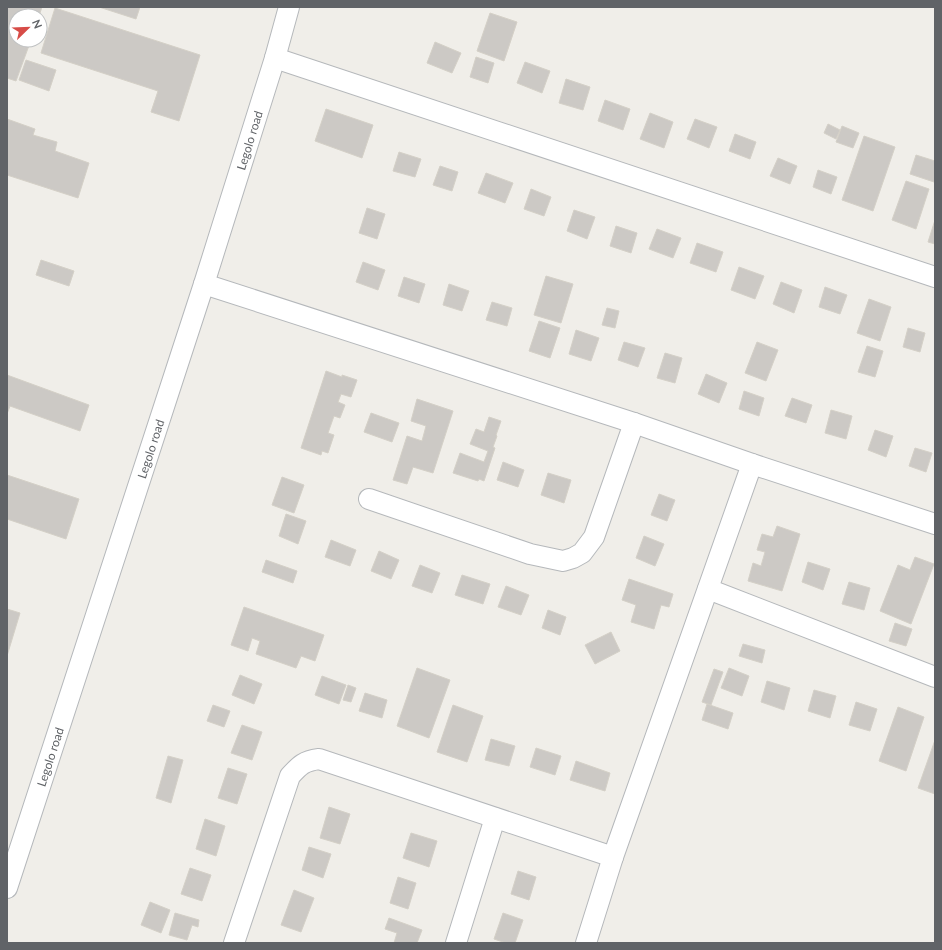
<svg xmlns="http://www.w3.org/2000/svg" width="942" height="950" viewBox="0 0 942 950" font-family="Lato,sans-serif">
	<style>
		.building { fill: #ccc9c5; stroke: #d4d0c7 }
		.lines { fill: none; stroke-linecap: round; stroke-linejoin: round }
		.minor-casing { stroke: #b5b8bb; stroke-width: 22 }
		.minor { stroke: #fff; stroke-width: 20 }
		.labels { text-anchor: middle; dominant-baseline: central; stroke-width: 3; stroke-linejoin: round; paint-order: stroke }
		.street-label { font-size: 12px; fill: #606367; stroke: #fff }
	</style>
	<rect width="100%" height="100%" fill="#f0eee9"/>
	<g class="building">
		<polygon points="7,7 42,7 39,16 16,16 16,40 31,40 16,81 7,78"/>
		<polygon points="99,7 140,7 136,19"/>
		<polygon points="55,8 200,55 179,121 151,112 158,91 41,53"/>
		<polygon points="490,13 517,22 504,61 477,51"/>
		<polygon points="435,42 461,53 452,73 427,63"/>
		<polygon points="476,57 494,63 488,83 470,77"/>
		<polygon points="26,60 56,70 49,91 19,80"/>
		<polygon points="525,62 550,71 542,93 517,83"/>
		<polygon points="566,79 590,87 583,110 559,103"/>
		<polygon points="605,100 630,109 623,130 598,121"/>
		<polygon points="326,109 373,125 362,158 315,141"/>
		<polygon points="650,113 673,122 664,148 640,139"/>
		<polygon points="7,119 35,129 33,135 57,142 55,151 89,163 78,198 7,175"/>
		<polygon points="695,119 717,127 709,148 687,139"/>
		<polygon points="828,124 840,130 836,139 824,133"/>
		<polygon points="842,126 859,133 853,148 836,142"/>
		<polygon points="735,134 756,142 750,159 729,151"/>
		<polygon points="864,136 895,147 873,211 842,200"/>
		<polygon points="399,152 421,159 415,177 393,171"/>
		<polygon points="916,155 935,161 935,179 934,182 910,174"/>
		<polygon points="778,158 797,166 790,184 770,176"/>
		<polygon points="440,166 458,172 452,191 433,185"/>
		<polygon points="818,170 837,177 831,194 813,187"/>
		<polygon points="486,173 513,183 505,203 478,193"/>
		<polygon points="906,181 929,189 916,229 892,220"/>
		<polygon points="531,189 551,197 544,216 524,209"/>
		<polygon points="367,208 385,214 377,239 359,233"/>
		<polygon points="574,210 595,217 587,239 567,231"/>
		<polygon points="935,220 935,244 928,242"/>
		<polygon points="616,226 637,233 631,253 610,246"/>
		<polygon points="657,229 681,238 673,258 649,249"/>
		<polygon points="697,243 723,252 716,272 690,263"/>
		<polygon points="41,260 74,271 69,286 36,275"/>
		<polygon points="363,262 385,270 378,290 356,282"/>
		<polygon points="739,267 764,276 755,299 731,290"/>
		<polygon points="546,276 573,284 561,323 534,315"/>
		<polygon points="404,277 425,284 419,303 398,296"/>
		<polygon points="781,282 802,290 794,313 773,304"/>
		<polygon points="449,284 469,291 462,311 443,305"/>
		<polygon points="825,287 847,295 840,314 819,307"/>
		<polygon points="869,299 891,307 880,341 857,333"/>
		<polygon points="492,302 512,308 507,326 486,320"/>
		<polygon points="607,308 619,311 615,328 602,325"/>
		<polygon points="539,321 560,328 550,358 529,351"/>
		<polygon points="908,328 925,333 920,352 903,347"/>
		<polygon points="576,330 599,338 591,361 569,354"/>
		<polygon points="624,342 645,348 638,367 618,360"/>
		<polygon points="757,342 778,350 766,381 745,373"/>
		<polygon points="867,346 883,351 875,377 858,372"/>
		<polygon points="665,353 682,358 675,383 657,378"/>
		<polygon points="326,371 342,377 342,375 357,380 351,397 341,394 338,402 345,405 340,418 334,416 328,433 334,435 328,453 322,451 321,455 301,448"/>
		<polygon points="706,374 727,383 719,403 698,394"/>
		<polygon points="7,375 89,405 80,431 10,406 7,414"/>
		<polygon points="744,391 764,398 759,416 739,409"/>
		<polygon points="792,398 812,405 806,423 785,416"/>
		<polygon points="417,399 453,411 433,473 413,467 407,484 393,480 407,436 422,441 426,426 411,421"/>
		<polygon points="831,410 852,416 846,439 825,433"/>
		<polygon points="371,413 399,423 392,442 364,432"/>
		<polygon points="489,417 501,421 496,435 497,436 493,447 495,448 484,481 479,479 478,481 453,473 460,453 484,462 488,451 470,444 476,429 484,432"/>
		<polygon points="875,430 893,436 886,457 868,450"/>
		<polygon points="915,448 932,453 926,472 909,466"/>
		<polygon points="503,462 524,470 518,487 497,480"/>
		<polygon points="548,473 571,480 564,503 541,495"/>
		<polygon points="7,475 79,499 66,539 7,519"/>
		<polygon points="282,477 304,485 294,513 272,505"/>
		<polygon points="659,494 675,500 667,521 651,515"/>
		<polygon points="286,514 306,521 298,544 279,536"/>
		<polygon points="777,526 800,534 782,591 748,581 753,563 761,566 765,552 757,550 762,534 773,537"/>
		<polygon points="644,536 664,544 655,566 636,558"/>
		<polygon points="331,540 356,550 350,566 325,557"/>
		<polygon points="379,551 399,560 391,579 371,571"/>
		<polygon points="915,557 934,564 911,624 880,611 898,565 910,570"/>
		<polygon points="266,560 297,571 293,583 262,572"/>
		<polygon points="808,562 830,569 823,590 802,582"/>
		<polygon points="420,565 440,573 432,593 412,586"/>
		<polygon points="462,575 490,584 483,604 455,595"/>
		<polygon points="629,579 673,594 669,607 661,605 654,629 631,622 636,605 622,600"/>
		<polygon points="849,582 870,588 864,610 842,604"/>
		<polygon points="506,586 529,595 521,615 498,607"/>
		<polygon points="244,607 324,635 315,661 301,656 296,668 256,654 260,641 252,638 248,651 231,645"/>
		<polygon points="7,609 20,613 7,656"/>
		<polygon points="548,610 566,617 560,635 542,628"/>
		<polygon points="895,623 912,629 906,646 889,641"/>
		<polygon points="611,632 620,651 595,664 585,645"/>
		<polygon points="743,644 765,650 762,663 739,656"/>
		<polygon points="417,668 450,680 429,738 397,726"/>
		<polygon points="729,668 749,676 742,696 721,688"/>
		<polygon points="714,669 723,672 711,705 702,702"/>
		<polygon points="240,675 262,684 254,704 232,695"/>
		<polygon points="322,676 346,685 339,704 315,695"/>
		<polygon points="767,681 790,688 784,710 761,702"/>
		<polygon points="348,685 356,688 351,702 343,700"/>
		<polygon points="814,690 836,696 830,718 808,711"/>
		<polygon points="365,693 387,700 382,718 359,711"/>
		<polygon points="856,702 877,709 870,731 849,725"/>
		<polygon points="707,704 733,713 728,729 702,720"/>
		<polygon points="213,705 230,711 224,727 207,721"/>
		<polygon points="453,705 483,716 467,762 437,752"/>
		<polygon points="898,707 924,717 906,771 879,761"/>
		<polygon points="242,725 262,732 252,760 231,753"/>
		<polygon points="491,739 515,746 509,766 485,760"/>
		<polygon points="935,740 935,794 918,788"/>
		<polygon points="536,748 561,756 555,775 530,767"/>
		<polygon points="168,756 183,760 171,803 156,798"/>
		<polygon points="576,761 610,773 605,791 570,780"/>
		<polygon points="228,768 247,774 237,804 218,798"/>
		<polygon points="329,807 350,814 340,844 320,838"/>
		<polygon points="205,819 225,826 216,856 196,849"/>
		<polygon points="411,833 437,841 429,867 403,858"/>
		<polygon points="309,847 331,854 323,878 302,870"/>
		<polygon points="190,868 211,875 202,901 181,894"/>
		<polygon points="518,871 536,877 529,900 511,894"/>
		<polygon points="398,877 416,883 408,909 390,903"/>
		<polygon points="294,890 314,898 301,932 281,925"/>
		<polygon points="150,902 170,910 161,933 141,925"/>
		<polygon points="175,913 199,920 198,927 192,925 187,940 169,935"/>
		<polygon points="503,913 523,920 515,943 506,943 494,939"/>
		<polygon points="389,918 422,930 417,943 394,943 397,933 385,929"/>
	</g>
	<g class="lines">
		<g class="minor-casing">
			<g id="minor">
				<polyline points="275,58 935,277"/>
				<polyline points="204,284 634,423 752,464 935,524"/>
				<polyline points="369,499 530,554 563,561 573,558 582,553 594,537 634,423"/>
				<polyline points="708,589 935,677"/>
				<path id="s1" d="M 7,888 L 204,284 L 275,58 L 289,7"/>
				<path d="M 234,943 L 290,776 C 300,765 304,761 319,759 L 613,857"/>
				<polyline points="456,943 495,818"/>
				<polyline points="586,943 613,857 752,464"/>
			</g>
		</g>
		<use href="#minor" class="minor"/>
	</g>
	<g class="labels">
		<g class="street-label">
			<text stroke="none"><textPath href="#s1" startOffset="786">Legolo road</textPath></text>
			<text stroke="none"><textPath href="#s1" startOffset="462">Legolo road</textPath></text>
			<text stroke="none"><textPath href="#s1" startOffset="138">Legolo road</textPath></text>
		</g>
	</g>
	<rect width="942" height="950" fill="none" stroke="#606367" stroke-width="16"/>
	<g transform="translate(28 28) rotate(67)"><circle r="19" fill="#ffffff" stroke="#bfc1c2"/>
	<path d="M0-3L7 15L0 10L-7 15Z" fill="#d74c47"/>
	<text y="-6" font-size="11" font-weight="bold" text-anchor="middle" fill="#606367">N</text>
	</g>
</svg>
